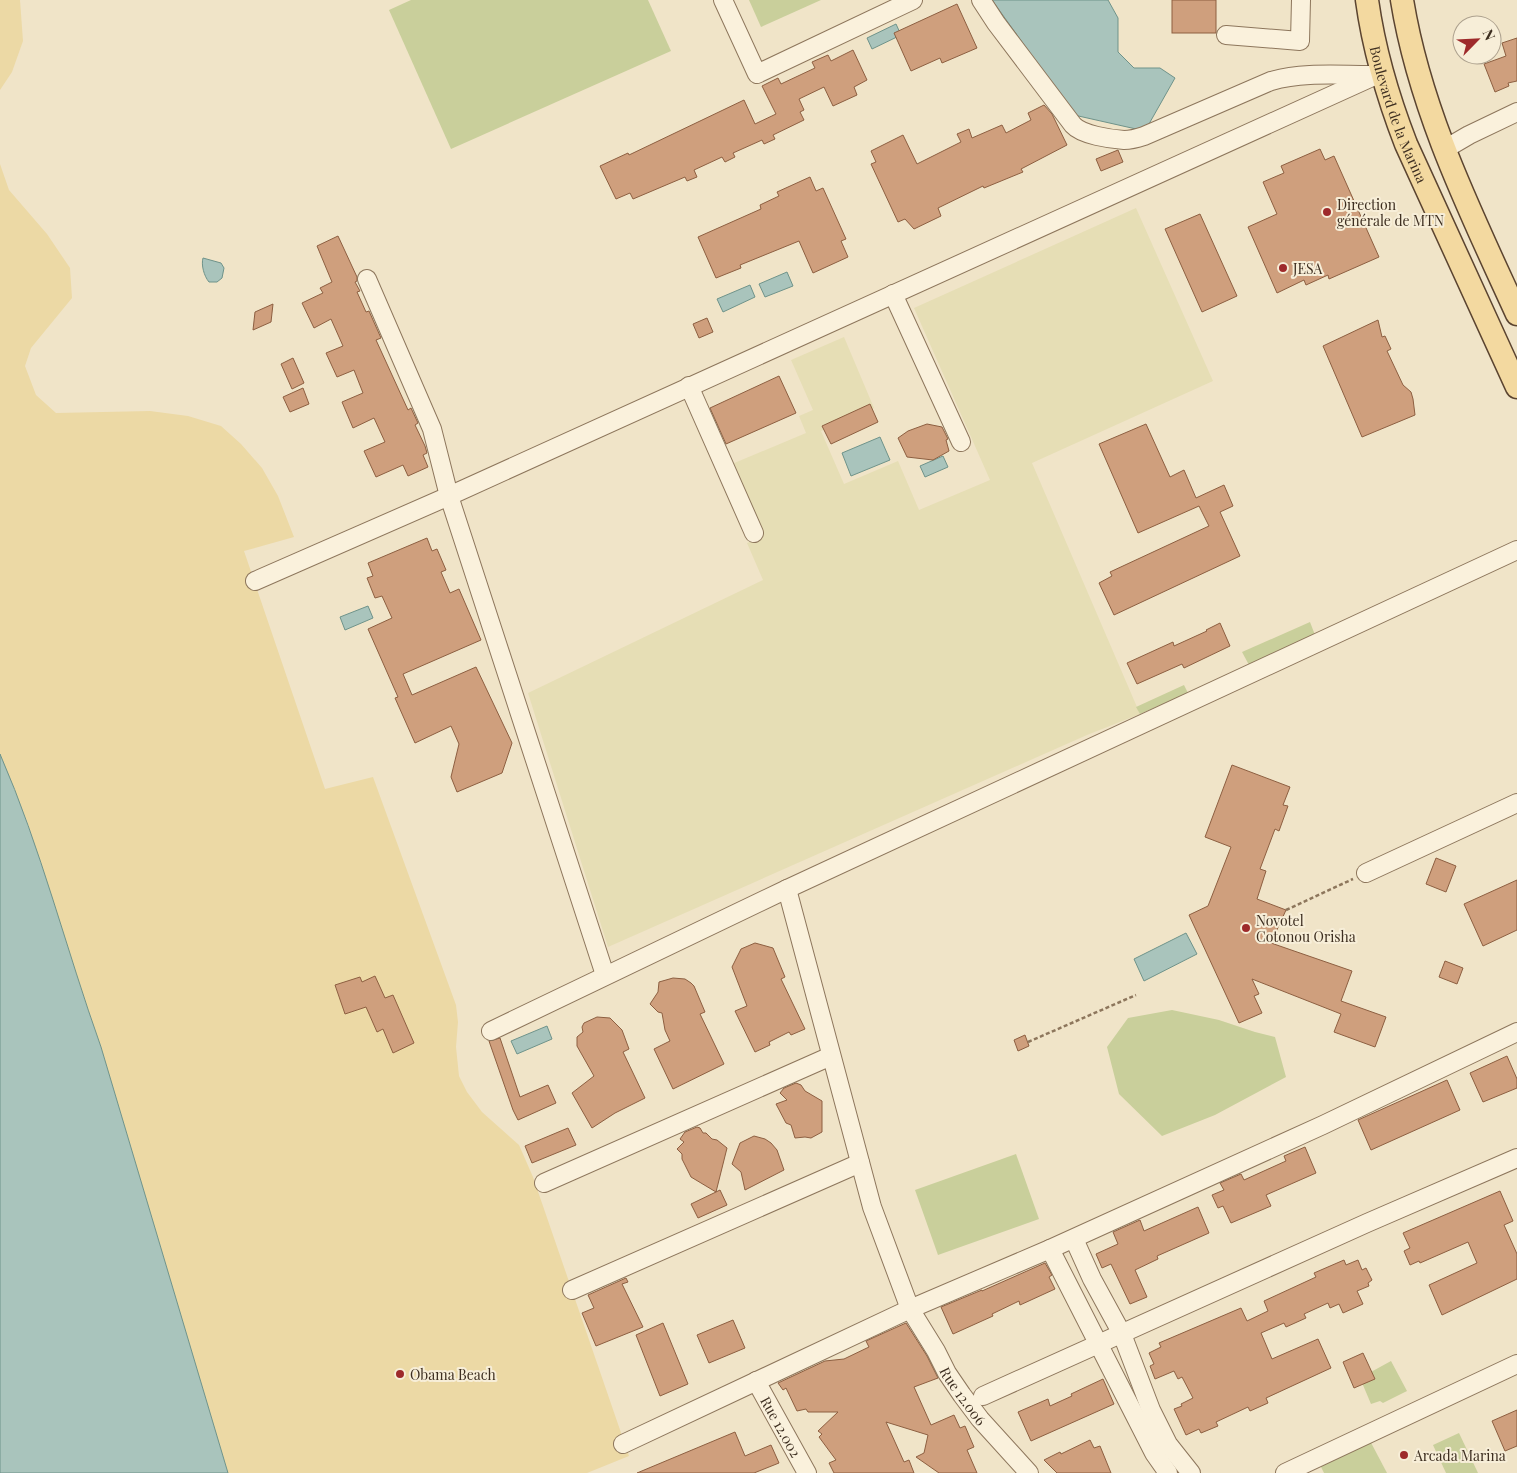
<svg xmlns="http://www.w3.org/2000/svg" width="1517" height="1473" viewBox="0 0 1517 1473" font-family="'Playfair Display',serif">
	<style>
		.farmland { fill: #e6deb5 }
		.green { fill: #c9cf9b }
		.sand { fill: #ecd9a5 }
		.water { fill: #a9c4bc; stroke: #6f938a }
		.building { fill: #cf9f7d; stroke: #8d5f41 }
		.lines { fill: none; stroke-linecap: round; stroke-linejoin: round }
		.minor-casing { stroke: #8d765c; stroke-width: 20 }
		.major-casing { stroke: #5b4430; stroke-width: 25 }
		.path { stroke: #8d765c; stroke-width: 2.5; stroke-dasharray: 4 2.5; stroke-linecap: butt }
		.minor { stroke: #faf1dc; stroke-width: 18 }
		.major { stroke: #f3d9a0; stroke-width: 22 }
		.poi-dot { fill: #9e2a2b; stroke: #f7eed8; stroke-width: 2 }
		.labels { text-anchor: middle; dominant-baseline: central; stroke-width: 4; stroke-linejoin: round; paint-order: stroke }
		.street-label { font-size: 14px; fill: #3d2e20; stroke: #f7eed8 }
		.poi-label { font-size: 14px; fill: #3d2e20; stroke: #f7eed8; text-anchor: start }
	</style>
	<rect width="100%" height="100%" fill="#f0e4c8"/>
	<polygon class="farmland" points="1136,208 1213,381 1032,463 1140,714 1087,735 608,947 528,693 763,580 747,543 763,536 732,464 806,433 799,416 813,410 791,360 844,337 874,408 821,431 844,484 898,461 919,510 990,480 914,308"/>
	<g class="green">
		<polygon points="411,0 648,0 671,51 451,149 389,10"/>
		<polygon points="749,0 821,0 761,27"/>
		<polygon points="1310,622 1315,635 1249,665 1242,652"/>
		<polygon points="1184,685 1188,693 1140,714 1136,707"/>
		<polygon points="1172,1010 1219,1020 1255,1032 1275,1037 1286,1077 1215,1115 1162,1136 1119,1094 1107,1047 1128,1018"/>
		<polygon points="1016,1154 1039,1219 938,1255 915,1190"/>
		<polygon points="1391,1361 1407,1391 1383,1403 1380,1401 1371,1404 1360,1378"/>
		<polygon points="1459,1433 1478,1473 1446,1473 1433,1445"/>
		<polygon points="1368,1437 1387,1473 1324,1473 1319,1463"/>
	</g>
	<g class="sand">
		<polygon points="0,0 20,0 23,41 12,72 0,90"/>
		<polygon points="0,164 9,190 47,234 70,268 72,298 31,348 25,366 36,395 56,413 150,411 188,416 221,426 241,444 262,468 278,496 294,537 244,551 325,789 373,777 456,1005 458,1022 456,1047 459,1076 467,1092 482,1112 519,1145 533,1177 629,1456 587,1473 228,1473 101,1047 79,984 27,821 0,754"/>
	</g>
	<g class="water">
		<polygon points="992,0 1108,0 1118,18 1118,52 1134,68 1160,68 1175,78 1145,131 1074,115"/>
		<polygon points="896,24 901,35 872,49 867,38"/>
		<path d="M 203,258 L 221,263 L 224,268 L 222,278 L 217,282 L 209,282 C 204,276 201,265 203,258 Z"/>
		<polygon points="787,272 793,286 765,297 759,284"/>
		<polygon points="750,285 755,297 723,312 717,299"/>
		<polygon points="880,437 890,460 851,476 842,453"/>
		<polygon points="943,456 948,467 925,477 920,466"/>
		<polygon points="368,606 373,618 345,630 340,617"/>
		<path d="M 0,754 C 41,848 66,949 101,1047 L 228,1473 L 0,1473 Z"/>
		<polygon points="1186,933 1197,954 1144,981 1134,959"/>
		<polygon points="547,1026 552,1039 517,1054 511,1041"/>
	</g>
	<g class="building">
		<rect x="1172" y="0" width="44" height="33"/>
		<polygon points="957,4 977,48 942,63 940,58 911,71 894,33"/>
		<polygon points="1517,38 1517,81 1508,83 1509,86 1495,92 1484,64 1506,56 1502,43"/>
		<polygon points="853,50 867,80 854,87 857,95 833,106 824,87 799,99 804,110 800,112 804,120 773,135 775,139 764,144 762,140 733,153 735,157 725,162 722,157 694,170 697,177 687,181 685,177 633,199 630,193 616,199 600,166 628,153 629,155 744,100 755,124 776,114 762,86 778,78 781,84 815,68 812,62 828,55 831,61"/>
		<polygon points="1044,105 1052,114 1067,145 1021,169 1023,172 984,188 983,186 938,208 941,216 914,229 905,219 898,222 871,164 876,162 871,151 903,135 917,164 961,142 957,134 969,129 972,138 1002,125 1006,133 1031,120 1028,113"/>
		<polygon points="1320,149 1325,160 1334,156 1379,257 1329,279 1328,275 1306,285 1304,280 1277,293 1248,227 1277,214 1263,182 1284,173 1281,166"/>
		<polygon points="1118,150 1123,162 1101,171 1096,159"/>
		<polygon points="810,177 816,191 823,188 846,239 841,241 848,257 813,273 799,241 740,265 741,268 716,278 698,237 761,209 760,205 779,196 777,192"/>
		<polygon points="1200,214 1237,296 1202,312 1165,229"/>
		<polygon points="338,236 357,277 357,281 355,282 360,291 357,292 366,312 369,311 381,338 376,340 408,410 411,408 418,423 415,425 425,446 427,453 423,455 428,467 408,476 403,465 376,477 364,451 385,442 374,418 353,428 342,402 363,393 354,370 337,377 326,353 343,346 331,319 314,328 302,303 323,293 320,288 332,282 317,246"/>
		<polygon points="273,304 271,322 253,330 255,312"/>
		<polygon points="707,318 713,332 699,338 693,324"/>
		<polygon points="1378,320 1382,337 1385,336 1391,349 1387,351 1403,385 1411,392 1413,399 1415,415 1362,437 1323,346"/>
		<polygon points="293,358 304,383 292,389 281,364"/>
		<polygon points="779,376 796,413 726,444 710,408"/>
		<polygon points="303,388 309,404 290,412 283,397"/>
		<polygon points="870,404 878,422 831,444 822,426"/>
		<polygon points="927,424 942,427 948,439 946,440 949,451 933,460 907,457 898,438 908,431"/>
		<polygon points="1146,424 1170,477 1184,470 1196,498 1224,485 1233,506 1220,512 1240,556 1114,615 1099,583 1112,576 1110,572 1209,526 1199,506 1138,533 1099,444"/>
		<polygon points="427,538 432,551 437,549 446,570 441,572 450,593 459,589 481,640 403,674 412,695 476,667 512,743 502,773 457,792 451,777 459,744 451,726 415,743 395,698 398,697 368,629 392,618 382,596 375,598 367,578 373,576 368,563"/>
		<polygon points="1220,623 1230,646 1184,668 1182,664 1137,684 1127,663 1173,642 1174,646 1207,631 1206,630"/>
		<polygon points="1232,765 1290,787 1283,805 1288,806 1279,831 1275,829 1260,869 1266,871 1257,899 1286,910 1271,943 1352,971 1341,1001 1386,1017 1375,1047 1334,1032 1341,1014 1252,979 1259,994 1254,996 1262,1013 1239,1023 1189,915 1208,906 1231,847 1205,837"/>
		<polygon points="1436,858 1456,866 1446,892 1426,884"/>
		<polygon points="1517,880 1517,930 1483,946 1464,904"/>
		<polygon points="755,943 773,948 785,977 781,979 805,1029 791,1035 789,1032 769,1042 770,1045 755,1052 735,1011 747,1006 732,967 741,949"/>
		<polygon points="1445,961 1463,968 1457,984 1439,977"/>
		<polygon points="375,976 385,998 393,995 414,1043 393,1053 383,1029 377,1032 366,1007 345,1014 335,985 360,977 362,982"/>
		<polygon points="673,978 685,979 691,983 694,986 705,1012 700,1014 724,1064 673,1089 654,1049 670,1041 665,1030 662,1013 658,1012 650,1004 658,992 659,982"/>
		<polygon points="597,1017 610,1018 622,1030 629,1049 623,1052 645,1098 615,1113 592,1128 572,1093 594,1076 577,1046 577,1037 583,1032 582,1027 584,1023"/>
		<polygon points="1025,1035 1029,1046 1018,1051 1014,1040"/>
		<polygon points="500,1038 520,1097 548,1085 556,1103 518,1120 513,1110 489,1041"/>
		<polygon points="1507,1056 1517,1079 1517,1088 1483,1102 1470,1073"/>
		<polygon points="1447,1080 1460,1110 1371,1150 1358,1120"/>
		<polygon points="796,1083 801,1085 805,1091 822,1101 822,1132 811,1138 805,1137 795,1138 791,1125 786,1123 776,1104 787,1100 780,1093 784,1088"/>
		<polygon points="697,1127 700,1128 703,1133 706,1133 712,1139 717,1140 727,1148 716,1192 720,1190 727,1205 698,1218 691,1204 716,1192 691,1177 682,1159 682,1154 677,1149 684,1142 680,1139 685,1132"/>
		<polygon points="568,1128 576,1145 532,1163 525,1146"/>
		<polygon points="754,1136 765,1139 771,1143 777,1150 784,1170 745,1190 741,1172 732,1164 740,1143"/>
		<polygon points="1305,1147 1316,1173 1266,1195 1271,1206 1231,1223 1223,1206 1218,1208 1212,1195 1224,1190 1220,1183 1241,1174 1244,1180 1286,1161 1284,1156"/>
		<polygon points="1500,1191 1513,1221 1504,1225 1517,1254 1517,1279 1442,1315 1429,1285 1477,1263 1468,1242 1420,1263 1419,1261 1410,1265 1404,1251 1410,1248 1403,1233"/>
		<polygon points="1198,1207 1209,1233 1157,1256 1158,1259 1135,1270 1147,1297 1130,1304 1111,1264 1102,1268 1096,1254 1118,1244 1113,1232 1140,1220 1144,1231"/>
		<polygon points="1344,1260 1346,1265 1358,1260 1362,1270 1366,1268 1372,1280 1368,1283 1369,1286 1357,1291 1363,1304 1343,1313 1339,1304 1330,1308 1328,1303 1304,1314 1306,1318 1286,1327 1284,1323 1261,1333 1272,1359 1318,1339 1331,1368 1266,1398 1268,1403 1250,1411 1248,1407 1216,1422 1218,1426 1201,1433 1199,1429 1186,1435 1174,1409 1182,1406 1181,1404 1193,1398 1182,1377 1178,1379 1174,1371 1155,1379 1150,1366 1154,1364 1149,1353 1161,1347 1159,1343 1241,1308 1247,1321 1268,1311 1264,1301 1316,1277 1314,1273"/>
		<polygon points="1045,1263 1052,1275 1049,1277 1055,1289 1020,1305 1019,1301 992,1314 993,1316 953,1334 941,1307 982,1290 982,1291"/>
		<polygon points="626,1278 628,1282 622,1284 643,1327 596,1346 582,1313 594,1308 588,1295"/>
		<polygon points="733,1320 745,1348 709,1363 697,1335"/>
		<polygon points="663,1323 688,1384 660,1396 636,1335"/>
		<polygon points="906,1323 927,1356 938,1378 914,1387 931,1425 954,1415 960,1428 965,1426 974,1447 967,1450 977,1473 939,1473 916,1457 924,1453 928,1435 886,1422 904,1462 909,1460 914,1473 834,1473 829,1463 836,1460 819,1437 822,1434 818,1431 838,1412 808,1412 806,1409 797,1411 786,1388 783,1390 778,1383 825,1361 844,1359 869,1347 866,1341"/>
		<polygon points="1363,1353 1375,1379 1354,1388 1343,1362"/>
		<polygon points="1103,1379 1114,1404 1031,1441 1018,1412 1048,1399 1050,1406 1072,1396 1071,1394"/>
		<polygon points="1517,1410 1517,1446 1505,1451 1492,1421"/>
		<polygon points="735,1432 745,1456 771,1445 779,1463 754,1473 637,1473"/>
		<polygon points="1090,1440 1094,1448 1100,1446 1111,1473 1057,1473 1044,1460 1060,1452 1061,1454"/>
	</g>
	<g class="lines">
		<g class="minor-casing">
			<g id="minor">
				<polyline points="723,0 757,74 913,0"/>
				<path d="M 981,0 L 996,23 L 1073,125 C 1082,135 1110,139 1124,140 C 1131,140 1138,138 1144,136 L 1271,81 C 1303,72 1336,75 1369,75"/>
				<polyline points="1226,35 1300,41 1301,0"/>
				<polyline points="1445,149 1469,135 1517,112"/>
				<polyline points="367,279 432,429 449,496 605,975"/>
				<polyline points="893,294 961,442"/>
				<polyline points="689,386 754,533"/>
				<polyline points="255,581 449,496 1381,73"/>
				<polyline points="1366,873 1517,803"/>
				<path id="s1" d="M 787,889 L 872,1207 L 910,1309 L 936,1351 L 947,1373 L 962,1395 L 980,1419 L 1029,1473"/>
				<polyline points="491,1031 787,889 1517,550"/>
				<polyline points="544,1183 831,1056"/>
				<polyline points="1074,1239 1092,1279 1122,1334 1151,1410 1168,1444 1191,1473"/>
				<polyline points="1050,1249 1154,1453 1168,1473"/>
				<polyline points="572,1290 860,1163"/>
				<path id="s2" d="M 756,1381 L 807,1473"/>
				<polyline points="983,1396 1367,1223 1517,1158"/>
				<polyline points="623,1444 910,1309 1050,1249 1323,1125 1517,1032"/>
				<polyline points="1285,1473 1517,1364"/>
			</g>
		</g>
		<g class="major-casing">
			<g id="major">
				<path id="s3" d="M 1367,0 C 1374,51 1387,95 1406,144 L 1517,387"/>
				<path d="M 1402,0 C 1420,111 1471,213 1517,314"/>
			</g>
		</g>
		<g class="path">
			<polyline points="1286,910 1353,879"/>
			<polyline points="1028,1042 1136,995"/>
		</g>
		<use href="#minor" class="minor"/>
		<use href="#major" class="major"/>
	</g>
	<g class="poi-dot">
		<circle cx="1327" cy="212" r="5"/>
		<circle cx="1283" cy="268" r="5"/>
		<circle cx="1246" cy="928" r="5"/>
		<circle cx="400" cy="1374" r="5"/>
		<circle cx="1404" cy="1455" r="5"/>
	</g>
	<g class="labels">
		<g class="street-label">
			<text stroke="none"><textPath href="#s3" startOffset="119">Boulevard de la Marina</textPath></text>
			<text stroke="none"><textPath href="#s1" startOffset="540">Rue 12.006</textPath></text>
			<text stroke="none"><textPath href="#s2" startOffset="52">Rue 12.002</textPath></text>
		</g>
		<g class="poi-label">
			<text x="1337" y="204">Direction<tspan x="1337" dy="16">générale de MTN</tspan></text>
			<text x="1293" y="268">JESA</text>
			<text x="1256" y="920">Novotel<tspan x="1256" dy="16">Cotonou Orisha</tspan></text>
			<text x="410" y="1374">Obama Beach</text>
			<text x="1414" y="1455">Arcada Marina</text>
		</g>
	</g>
	<g transform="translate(1477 40) rotate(66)"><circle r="24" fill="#f7eed8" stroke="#ada18e"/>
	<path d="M0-4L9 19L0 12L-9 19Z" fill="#9e2a2b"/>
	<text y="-8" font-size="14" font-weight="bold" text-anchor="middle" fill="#3d2e20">N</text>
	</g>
</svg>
